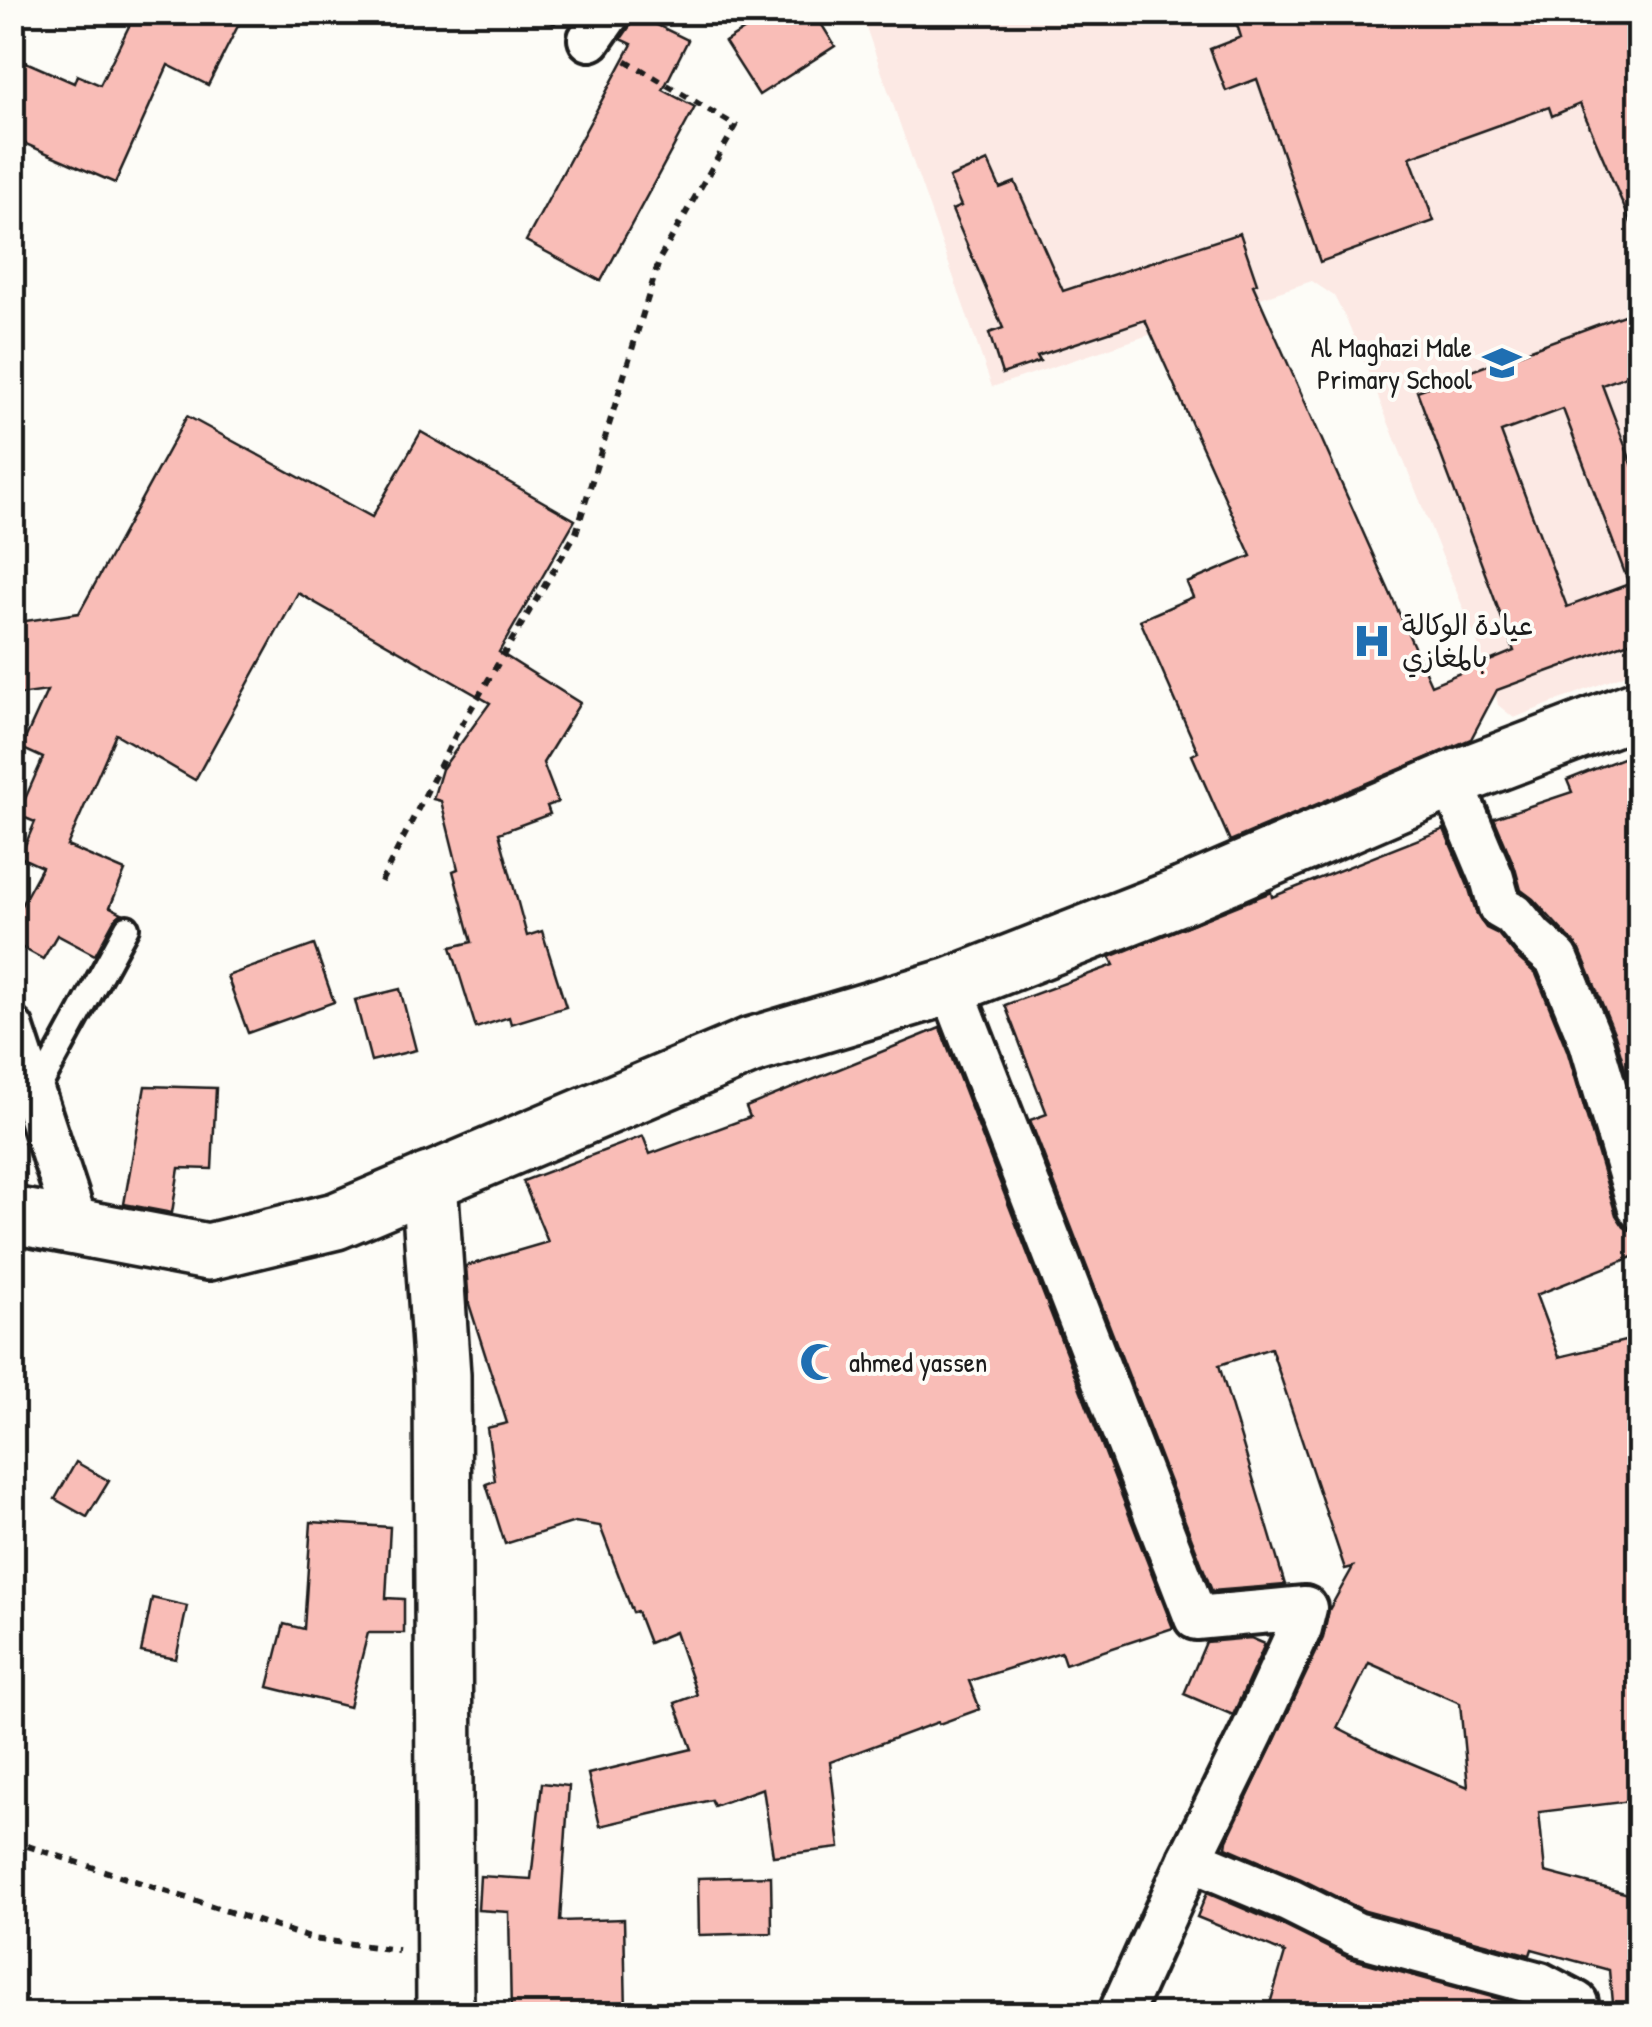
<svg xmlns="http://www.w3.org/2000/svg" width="1652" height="2027" viewBox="0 0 1652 2027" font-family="'Patrick Hand','Playpen Sans Arabic',sans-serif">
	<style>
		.built { fill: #fce9e4 }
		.building { fill: #f9bdb7; stroke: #1c1c1c; stroke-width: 2.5; fill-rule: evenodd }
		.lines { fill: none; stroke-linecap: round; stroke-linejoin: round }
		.lane-casing { stroke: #1c1c1c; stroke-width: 30 }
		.street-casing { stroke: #1c1c1c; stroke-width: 50 }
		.secondary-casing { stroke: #1c1c1c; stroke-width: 62 }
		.path { stroke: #1c1c1c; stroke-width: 6; stroke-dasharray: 8 8; stroke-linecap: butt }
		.lane { stroke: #fdfcf7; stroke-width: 22 }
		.street { stroke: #fdfcf7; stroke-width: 42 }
		.secondary { stroke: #fdfcf7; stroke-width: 55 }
		.labels { text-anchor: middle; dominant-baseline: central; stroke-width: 8; stroke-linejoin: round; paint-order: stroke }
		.poi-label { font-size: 28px; fill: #1c1c1c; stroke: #fdfcf7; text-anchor: start }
	</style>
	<rect width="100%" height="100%" fill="#fdfcf7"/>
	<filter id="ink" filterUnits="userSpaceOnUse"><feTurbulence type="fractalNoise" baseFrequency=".01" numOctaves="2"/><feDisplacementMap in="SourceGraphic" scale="20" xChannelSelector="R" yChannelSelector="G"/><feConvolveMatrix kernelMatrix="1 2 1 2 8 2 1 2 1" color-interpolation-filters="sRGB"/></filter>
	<g filter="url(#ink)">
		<polygon class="built" points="861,13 1639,13 1639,669 1514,718 1498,705 1493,682 1349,325 1334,296 1312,281 992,387"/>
		<g class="building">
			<polygon points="136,12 245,12 208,85 168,65 115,183 12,138 12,56 74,83 77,75 100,85"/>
			<polygon points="634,12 664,12 657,25 688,40 663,90 695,107 601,281 526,241 632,44 621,39 630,26"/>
			<polygon points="772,12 814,12 835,46 759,95 725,42"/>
			<polygon points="1233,12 1352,12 1356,24 1388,12 1640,12 1640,244 1580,104 1552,116 1549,107 1410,157 1434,221 1320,262 1257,79 1226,91 1210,49 1241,37"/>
			<path d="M 988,161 L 1000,188 L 1015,182 L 1063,291 L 1240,233 L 1257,283 L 1253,285 L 1431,685 L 1514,651 L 1417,391 L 1640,309 L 1640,371 L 1602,385 L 1640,485 L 1640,638 L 1497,690 L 1471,739 L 1230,841 L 1192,755 L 1198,752 L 1140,620 L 1193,597 L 1187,583 L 1251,556 L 1145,320 L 1037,356 L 1040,361 L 1002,374 L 989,333 L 1003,328 L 952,210 L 961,206 L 949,178 ZM 1563,409 L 1629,584 L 1567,607 L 1501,432 Z"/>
			<polygon points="187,416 372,517 421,432 575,520 499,652 580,703 543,763 558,802 547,806 550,814 499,833 527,936 542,931 566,1007 511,1024 509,1017 476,1028 451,947 472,942 453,871 458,869 441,801 433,799 442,769 490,703 298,593 195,780 116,734 67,846 125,871 110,907 122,913 114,920 95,955 57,935 43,959 12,942 12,922 42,867 20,857 35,822 18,815 43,758 21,748 47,691 12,696 12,623 79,613"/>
			<polygon points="1640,751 1640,1118 1615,1035 1580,950 1533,899 1521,890 1515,868 1494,818 1572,792 1567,780"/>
			<path d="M 1444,829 L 1468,886 L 1477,915 L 1486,928 L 1498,934 L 1517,957 L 1536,974 L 1567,1050 L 1616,1215 L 1624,1227 L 1633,1232 L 1640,1232 L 1640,1254 L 1536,1295 L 1559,1357 L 1629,1340 L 1640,1383 L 1640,1800 L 1539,1812 L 1545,1872 L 1640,1897 L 1640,2014 L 1613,2014 L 1609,1970 L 1532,1949 L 1530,1955 L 1365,1911 L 1301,1879 L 1226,1847 L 1227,1840 L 1323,1638 L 1329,1610 L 1353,1567 L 1345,1569 L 1271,1348 L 1219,1365 L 1285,1585 L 1212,1591 L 1030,1120 L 1047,1114 L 1005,1005 L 1114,965 L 1110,957 L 1271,892 L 1272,897 ZM 1369,1663 L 1460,1703 L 1468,1787 L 1380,1750 L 1337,1728 Z"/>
			<polygon points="314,945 334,1002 248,1033 227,976"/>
			<polygon points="400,989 416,1050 371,1061 355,1000"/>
			<polygon points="940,1028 1173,1628 1065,1664 1061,1652 969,1681 980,1709 939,1724 938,1722 830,1762 840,1848 773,1856 763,1788 714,1806 711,1800 600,1826 588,1774 692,1749 675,1703 697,1695 675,1632 649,1643 637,1612 633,1613 600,1526 575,1522 505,1544 486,1484 495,1481 487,1428 507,1423 469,1304 466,1266 548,1242 523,1181 643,1136 650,1154 750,1117 746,1107"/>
			<polygon points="145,1086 216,1088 212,1169 179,1168 172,1213 124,1204"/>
			<polygon points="76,1462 109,1481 87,1517 55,1499"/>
			<polygon points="311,1522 390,1527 386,1598 404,1599 404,1633 368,1633 349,1707 268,1687 284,1624 304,1629"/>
			<polygon points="152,1598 187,1606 176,1659 141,1652"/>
			<polygon points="1251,1638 1265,1644 1233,1715 1184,1694 1206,1642"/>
			<polygon points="542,1783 569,1786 560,1921 624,1919 626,2013 511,2014 509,1912 478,1910 480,1876 531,1879"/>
			<polygon points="771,1876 772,1933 699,1935 698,1878"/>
			<polygon points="1207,1893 1280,1924 1349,1958 1514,2003 1510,2014 1267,2014 1285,1953 1197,1917"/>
		</g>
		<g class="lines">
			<g class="lane-casing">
				<polyline id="lane" points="34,1097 127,927"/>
			</g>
			<g class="street-casing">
				<g id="street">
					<polyline points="590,39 609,12"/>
					<polyline points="1451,780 1492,878 1500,907 1514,915 1533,938 1557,959 1591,1042 1640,1208"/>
					<polyline points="951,986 1196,1618 1305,1608 1300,1628 1252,1733 1190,1859 1120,2014"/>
					<polyline points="12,1029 77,1227"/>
					<polyline points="1190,1859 1290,1901 1356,1934 1540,1984 1576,2003 1576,2014"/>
				</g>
			</g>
			<g class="secondary-casing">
				<g id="secondary">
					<polyline points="429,1181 442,1375 445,2014"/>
					<polyline points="12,1215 208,1252 336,1221 750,1046 951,986 1184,895 1451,780 1640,708"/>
				</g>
			</g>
			<g class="path">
				<polyline points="535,12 557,23"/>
				<polyline points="381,882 456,734 576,533 660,258 736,126 625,60"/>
				<polyline points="12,1841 313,1939 398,1950"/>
			</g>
			<use href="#lane" class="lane"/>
			<use href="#street" class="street"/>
			<use href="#secondary" class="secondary"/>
		</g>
	</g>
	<defs>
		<g id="school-bare" transform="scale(3)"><path d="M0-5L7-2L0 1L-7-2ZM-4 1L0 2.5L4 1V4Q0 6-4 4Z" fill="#1f6fb2" stroke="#fdfcf7" stroke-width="2.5" paint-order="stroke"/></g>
		<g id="hospital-bare" transform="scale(3)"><path d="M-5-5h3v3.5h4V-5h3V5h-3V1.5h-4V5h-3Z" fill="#1f6fb2" stroke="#fdfcf7" stroke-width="2.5" paint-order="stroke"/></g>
		<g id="mosque-bare" transform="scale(3)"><path d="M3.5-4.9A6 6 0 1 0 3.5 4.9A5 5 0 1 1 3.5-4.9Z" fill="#1f6fb2" stroke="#fdfcf7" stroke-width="2.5" paint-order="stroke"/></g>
	</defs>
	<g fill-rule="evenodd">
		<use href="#school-bare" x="1502" y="363"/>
		<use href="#hospital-bare" x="1372" y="641"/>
		<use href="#mosque-bare" x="819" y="1362"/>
	</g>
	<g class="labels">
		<g class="poi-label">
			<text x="1472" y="347" text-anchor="end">Al Maghazi Male<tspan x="1472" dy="32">Primary School</tspan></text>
			<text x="1402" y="625">عيادة الوكالة<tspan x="1402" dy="32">بالمغازي</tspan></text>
			<text x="849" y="1362">ahmed yassen</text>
		</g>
	</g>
	<rect width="1652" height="2027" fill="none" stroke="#fdfcf7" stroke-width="50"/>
	<rect x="25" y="25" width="1602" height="1977" fill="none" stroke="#1c1c1c" stroke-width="4" filter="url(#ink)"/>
</svg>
